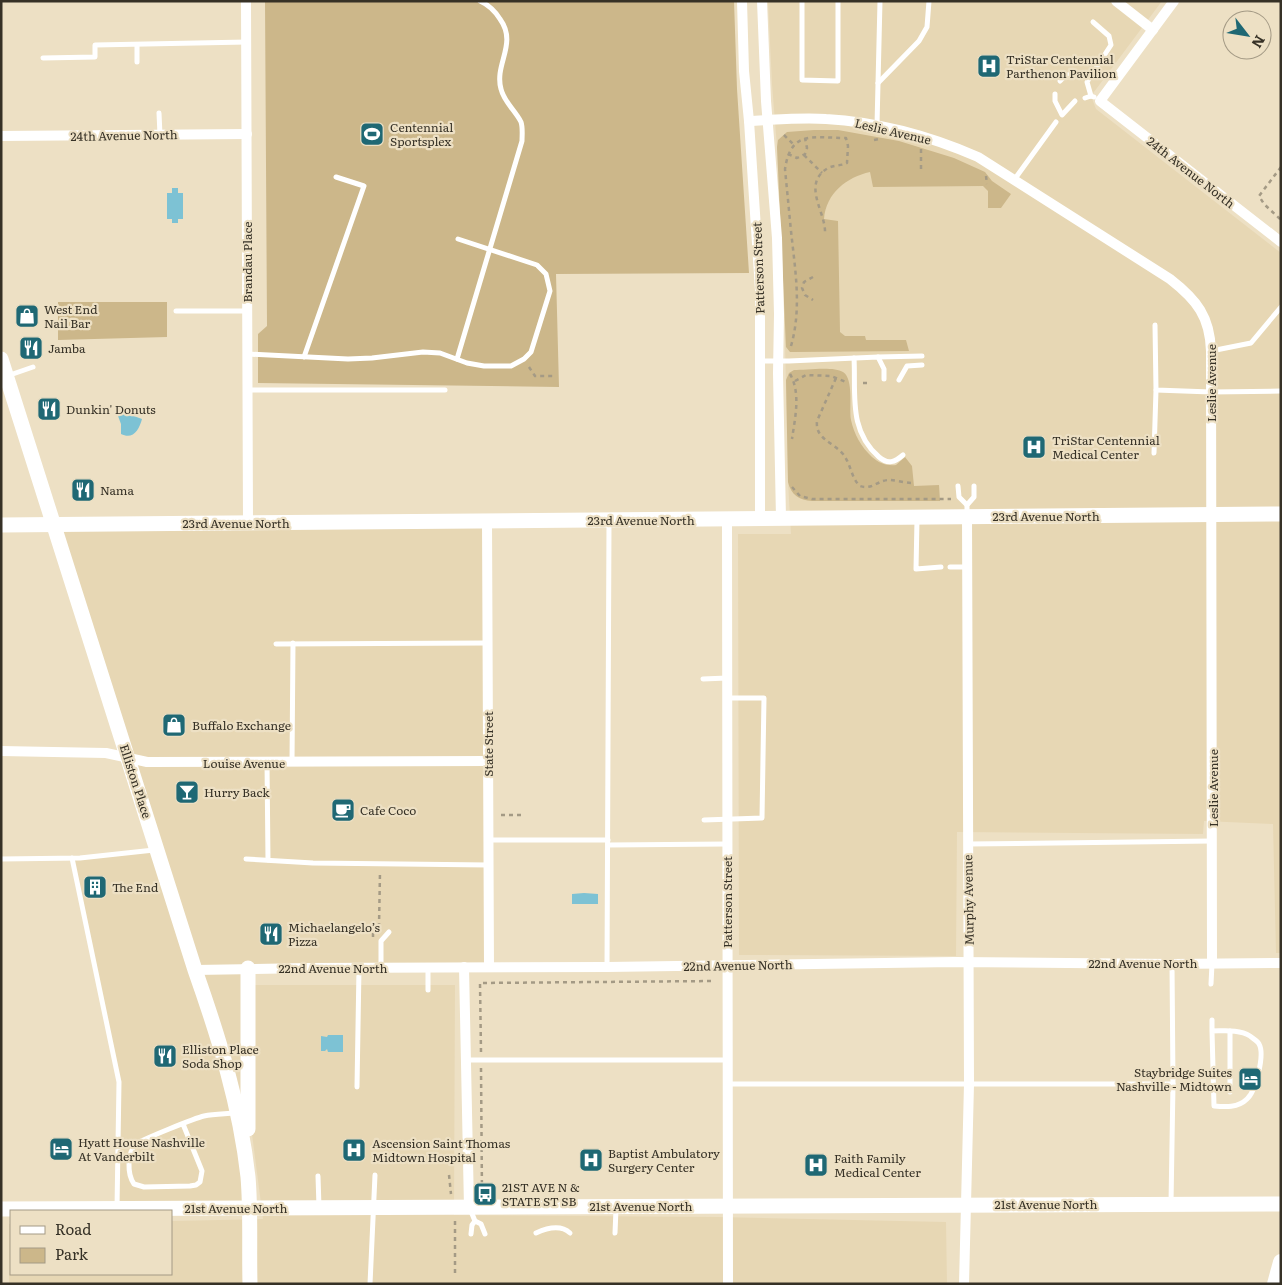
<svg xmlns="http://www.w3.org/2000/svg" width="1282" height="1285" viewBox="0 0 1282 1285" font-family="Literata,serif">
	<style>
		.built { fill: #e7d7b4 }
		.green { fill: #ccb78a }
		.water { fill: #7dc2d4 }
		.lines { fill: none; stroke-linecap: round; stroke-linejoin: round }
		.path { stroke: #a49a85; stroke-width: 2.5; stroke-dasharray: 4 4; stroke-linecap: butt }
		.lane { stroke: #fff; stroke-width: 5 }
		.street { stroke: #fff; stroke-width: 10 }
		.secondary { stroke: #fff; stroke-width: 15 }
		.primary { stroke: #fff; stroke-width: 16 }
		.labels { text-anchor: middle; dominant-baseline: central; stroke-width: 4.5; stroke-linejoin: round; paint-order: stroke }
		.poi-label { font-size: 12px; fill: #363126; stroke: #ede0c4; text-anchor: start }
		.street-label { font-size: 12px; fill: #363126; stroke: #ede0c4 }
	</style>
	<rect width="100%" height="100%" fill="#ede0c4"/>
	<g class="built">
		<polygon points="768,1 1162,1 1091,96 1096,109 1281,253 1281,953 1276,953 1273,824 1204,821 1203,834 957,832 956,956 739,955 738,534 791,534 788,482 785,341 777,147 772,84"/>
		<polygon points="482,521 487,539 489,967 249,968 249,985 455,985 454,1215 717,1217 946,1222 947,1284 9,1284 9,1224 11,1224 11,1274 171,1274 171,1221 263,1219 249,1111 249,1208 117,1208 119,1082 72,858 157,850 53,523"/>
	</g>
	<g class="green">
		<polygon points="265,1 734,1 737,89 749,273 556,274 559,387 258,383 258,334 267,326"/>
		<path d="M 814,130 L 838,130 L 899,141 L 954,158 L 985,172 L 992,181 L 1011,194 L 1001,208 L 988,208 L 988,191 L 983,186 L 873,187 L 870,172 C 847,177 826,193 824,219 L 838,221 L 840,332 L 845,336 L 865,336 L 866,340 L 906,340 L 909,351 L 795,352 L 790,352 L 786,347 L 777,147 L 778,140 L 787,132 Z"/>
		<polygon points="58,302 167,302 167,337 58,340"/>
		<path d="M 794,370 C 806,370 834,366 843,372 C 854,379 849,408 851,420 C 854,434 861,447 872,457 C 879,463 886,466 896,465 L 905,457 L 912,466 L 914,486 L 939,485 L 940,501 L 812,501 C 799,500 791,495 788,482 L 786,380 L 789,373 Z"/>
	</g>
	<g class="water">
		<polygon points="172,188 178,188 178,193 183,193 183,219 178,219 178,223 172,223 172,219 167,219 167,193 172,193"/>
		<path d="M 120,411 L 142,419 C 139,430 133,440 121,434 L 121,424 L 118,416 Z"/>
		<polygon points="584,893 598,894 598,904 572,904 572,894"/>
		<polygon points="328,1035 343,1035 343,1052 328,1052 327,1049 325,1051 321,1051 321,1036 327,1037"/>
	</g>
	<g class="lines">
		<g class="path">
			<polyline points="784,135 793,144"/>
			<polyline points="874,140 880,139"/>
			<polyline points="921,149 921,170"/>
			<polyline points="788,154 797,158 805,154 807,148 805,138"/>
			<polyline points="804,155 822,173"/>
			<polyline points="1281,167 1259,196 1264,204 1281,220"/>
			<polyline points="986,176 987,184"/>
			<polyline points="813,277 804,282 802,288 805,295 813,300"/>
			<path d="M 791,346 C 802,308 795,269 791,231 C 789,210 787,190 785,169 C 791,129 814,138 846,138 L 848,146 L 847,163 C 841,166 834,165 828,168 C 801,184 826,212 825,233"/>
			<polyline points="529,367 535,376 556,376"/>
			<path d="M 790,374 C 801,393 795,418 792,439"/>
			<path d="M 836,378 L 817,421 C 815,439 833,442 843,454 C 851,464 851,478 860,486 C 872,490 877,481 888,480 C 896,480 905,483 913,483"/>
			<polyline points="795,381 806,375 831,376 846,382"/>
			<polyline points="863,383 871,383"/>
			<polyline points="792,487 800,496 812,499 951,499"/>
			<polyline points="501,815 524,815"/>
			<polyline points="373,937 373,926 379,926 380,872"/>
			<polyline points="481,1052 480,983 715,981"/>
			<polyline points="481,1068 482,1195"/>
			<polyline points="449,1175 451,1194"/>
			<polyline points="455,1221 455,1273"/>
		</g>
		<g class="lane">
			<polyline points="802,1 802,80 838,81 838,1"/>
			<polyline points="137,45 137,62"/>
			<polyline points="43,58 95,57 95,45 247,42"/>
			<path d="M 1060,81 C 1066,75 1070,72 1079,76"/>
			<polyline points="878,83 919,41 927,27 929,1"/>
			<polyline points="1055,94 1055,101 1062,115 1075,101"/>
			<polyline points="1091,96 1087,82 1111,45 1109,36 1093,22"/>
			<polyline points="1085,98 1091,96 1094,97"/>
			<polyline points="159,113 160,135"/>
			<polyline points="877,125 880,1"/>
			<polyline points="1014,180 1056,122"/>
			<polyline points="176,311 247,311"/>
			<polyline points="1155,325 1156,390 1211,392 1281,391"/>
			<polyline points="1211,351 1251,343 1281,307"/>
			<polyline points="248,354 348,359 372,358 423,352 440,353 467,363 484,366 511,366 524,359 531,352 550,291 546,274 537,265 458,239"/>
			<polyline points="304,357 364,186 336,177"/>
			<polyline points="878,357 922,356"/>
			<path d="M 854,358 C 856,394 848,430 879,457 C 888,465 895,462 903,455"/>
			<path d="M 457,359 L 522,141 C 522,135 523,128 521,122 C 515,110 504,102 501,89 C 494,64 518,44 500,19 C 495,11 489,5 480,1"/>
			<polyline points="760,361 789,361 878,357 884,369 884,379"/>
			<polyline points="7,376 33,367"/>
			<polyline points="899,380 907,366 922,365"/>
			<polyline points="248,390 445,390"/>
			<polyline points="1154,453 1156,390"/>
			<polyline points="958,486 959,497 967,505"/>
			<polyline points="967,515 967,505 974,497 974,486"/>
			<polyline points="917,520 916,569 941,567"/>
			<polyline points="950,567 967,567"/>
			<polyline points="276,644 487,643"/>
			<polyline points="703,679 727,678"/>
			<polyline points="267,762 268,860"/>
			<polyline points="292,762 293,643"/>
			<polyline points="704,820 762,818 764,698 727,698"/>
			<polyline points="489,840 608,840"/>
			<polyline points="968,844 1212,841"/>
			<polyline points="608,845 727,844"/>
			<polyline points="72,858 119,1082 117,1208"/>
			<polyline points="1,859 80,858 154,850"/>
			<polyline points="246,859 313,863 489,865"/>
			<polyline points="607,967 609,523"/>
			<polyline points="381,968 381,941 389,932"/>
			<polyline points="1211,984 1212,964"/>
			<polyline points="428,990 428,968"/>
			<path d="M 1212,1020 L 1212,1031 L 1214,1106 C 1225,1107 1238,1108 1247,1099 C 1256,1091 1265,1054 1259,1044 C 1258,1041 1252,1038 1250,1036 C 1239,1029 1224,1031 1212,1031"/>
			<polyline points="1230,1031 1230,1092"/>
			<polyline points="465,1060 727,1060"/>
			<polyline points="728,1084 1173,1084"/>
			<polyline points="357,1087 359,968"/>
			<path d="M 183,1124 L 202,1171 L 200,1182 L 196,1185 L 190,1186 L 144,1187 L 134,1184 C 127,1174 127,1153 136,1144 C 141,1140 195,1118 204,1116 C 214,1114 225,1114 235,1113"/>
			<polyline points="318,1176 319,1207"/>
			<polyline points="1171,1203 1173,1084 1172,964"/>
			<polyline points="470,1209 475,1221 481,1224 485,1234"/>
			<path d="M 536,1233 C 547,1228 560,1224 570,1233"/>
			<polyline points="615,1233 616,1209"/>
			<polyline points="471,1234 472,1225 475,1221"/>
			<polyline points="370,1284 375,1175"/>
		</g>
		<g class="street">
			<polyline points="246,1 248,522"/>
			<polyline points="742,1 744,71 749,121 760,290 760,518"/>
			<polyline points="762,1 766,101 777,238 779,314 778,373 781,518"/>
			<polyline points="1116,1 1153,30"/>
			<polyline points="1174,1 1100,101 1281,242"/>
			<path d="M 749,121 C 774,120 801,117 826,119 C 878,122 930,136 978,157 L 1170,279 C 1197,300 1210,317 1211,351 L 1212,963"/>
			<polyline points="1,136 247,134"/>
			<polyline points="727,519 728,1284"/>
			<polyline points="487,521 489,967"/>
			<polyline points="1,751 106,753 147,762 488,761"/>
			<polyline points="464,967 469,1207"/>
			<polyline points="195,970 308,968 607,967 955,962 1172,964 1281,963"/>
			<polyline points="964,1284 969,1084 967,516"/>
		</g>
		<g class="secondary">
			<path d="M 1,359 L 195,970 C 219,1038 240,1105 248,1177 C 251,1212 249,1248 250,1284"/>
			<polyline points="1,525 1281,514"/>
			<polyline points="248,1129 248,968"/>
			<polyline points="1,1209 1281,1204"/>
		</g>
		<polyline class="primary" points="1275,1284 1281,1262"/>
	</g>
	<defs>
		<g id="hospital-square" transform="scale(1.25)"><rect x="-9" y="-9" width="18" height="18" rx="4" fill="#1f6874" stroke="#ede0c4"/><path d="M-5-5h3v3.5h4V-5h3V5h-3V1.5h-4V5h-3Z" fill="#fff"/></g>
		<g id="stadium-square" transform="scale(1.25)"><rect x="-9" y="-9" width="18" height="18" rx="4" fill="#1f6874" stroke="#ede0c4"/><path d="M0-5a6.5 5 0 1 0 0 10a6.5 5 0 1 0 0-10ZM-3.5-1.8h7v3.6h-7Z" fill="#fff"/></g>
		<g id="shop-square" transform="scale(1.25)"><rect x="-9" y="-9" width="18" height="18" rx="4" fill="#1f6874" stroke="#ede0c4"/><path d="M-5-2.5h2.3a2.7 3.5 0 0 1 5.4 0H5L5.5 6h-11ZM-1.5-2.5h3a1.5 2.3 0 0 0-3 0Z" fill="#fff"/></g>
		<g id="restaurant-square" transform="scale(1.25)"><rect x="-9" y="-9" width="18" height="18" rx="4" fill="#1f6874" stroke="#ede0c4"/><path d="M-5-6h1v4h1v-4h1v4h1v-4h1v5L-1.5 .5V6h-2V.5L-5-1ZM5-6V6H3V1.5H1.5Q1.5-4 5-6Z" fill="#fff"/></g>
		<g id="bar-square" transform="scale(1.25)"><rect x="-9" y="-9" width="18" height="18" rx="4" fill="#1f6874" stroke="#ede0c4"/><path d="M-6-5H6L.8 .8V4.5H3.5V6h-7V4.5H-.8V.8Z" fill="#fff"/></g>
		<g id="cafe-square" transform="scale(1.25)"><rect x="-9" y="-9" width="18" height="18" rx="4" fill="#1f6874" stroke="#ede0c4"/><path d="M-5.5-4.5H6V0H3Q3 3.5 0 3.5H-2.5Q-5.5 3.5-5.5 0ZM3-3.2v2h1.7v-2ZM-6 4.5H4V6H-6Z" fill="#fff"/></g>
		<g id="building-square" transform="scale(1.25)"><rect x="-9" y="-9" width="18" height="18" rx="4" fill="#1f6874" stroke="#ede0c4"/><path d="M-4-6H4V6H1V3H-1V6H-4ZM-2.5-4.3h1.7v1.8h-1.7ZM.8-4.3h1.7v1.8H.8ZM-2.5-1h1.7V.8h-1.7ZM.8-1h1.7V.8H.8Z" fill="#fff"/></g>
		<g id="hotel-square" transform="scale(1.25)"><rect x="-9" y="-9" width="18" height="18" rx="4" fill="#1f6874" stroke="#ede0c4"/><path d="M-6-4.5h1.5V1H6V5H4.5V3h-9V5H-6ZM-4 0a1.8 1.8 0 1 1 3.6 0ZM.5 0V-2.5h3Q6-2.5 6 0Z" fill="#fff"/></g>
		<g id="bus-square" transform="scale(1.25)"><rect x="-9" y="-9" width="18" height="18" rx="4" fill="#1f6874" stroke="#ede0c4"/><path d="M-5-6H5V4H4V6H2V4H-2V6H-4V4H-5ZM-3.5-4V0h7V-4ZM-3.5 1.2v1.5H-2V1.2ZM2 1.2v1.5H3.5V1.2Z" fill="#fff"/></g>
	</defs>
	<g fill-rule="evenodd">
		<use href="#hospital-square" x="989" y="66"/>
		<use href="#stadium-square" x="372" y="134"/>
		<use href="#shop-square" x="27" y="316"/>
		<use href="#restaurant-square" x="31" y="348"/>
		<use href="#restaurant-square" x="49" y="409"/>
		<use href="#hospital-square" x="1034" y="447"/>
		<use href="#restaurant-square" x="83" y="490"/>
		<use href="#shop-square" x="174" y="725"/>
		<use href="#bar-square" x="187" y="792"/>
		<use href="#cafe-square" x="343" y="810"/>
		<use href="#building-square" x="95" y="887"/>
		<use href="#restaurant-square" x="271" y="934"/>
		<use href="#restaurant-square" x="165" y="1056"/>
		<use href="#hotel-square" x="1250" y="1079"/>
		<use href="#hotel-square" x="61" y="1149"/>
		<use href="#hospital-square" x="354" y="1150"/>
		<use href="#hospital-square" x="591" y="1160"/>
		<use href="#hospital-square" x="816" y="1165"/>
		<use href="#bus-square" x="485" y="1194"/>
	</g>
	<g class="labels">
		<g class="poi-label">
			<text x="1006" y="59">TriStar Centennial<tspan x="1006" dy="14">Parthenon Pavilion</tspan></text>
			<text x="390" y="127">Centennial<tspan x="390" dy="14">Sportsplex</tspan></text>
			<text x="44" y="309">West End<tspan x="44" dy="14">Nail Bar</tspan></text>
			<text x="48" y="348">Jamba</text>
			<text x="66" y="409">Dunkin' Donuts</text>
			<text x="1052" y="440">TriStar Centennial<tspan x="1052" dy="14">Medical Center</tspan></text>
			<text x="100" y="490">Nama</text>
			<text x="192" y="725">Buffalo Exchange</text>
			<text x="204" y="792">Hurry Back</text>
			<text x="360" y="810">Cafe Coco</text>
			<text x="112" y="887">The End</text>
			<text x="288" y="927">Michaelangelo’s<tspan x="288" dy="14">Pizza</tspan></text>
			<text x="182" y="1049">Elliston Place<tspan x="182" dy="14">Soda Shop</tspan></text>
			<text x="1232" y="1072" text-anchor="end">Staybridge Suites<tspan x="1232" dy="14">Nashville - Midtown</tspan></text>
			<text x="78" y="1142">Hyatt House Nashville<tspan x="78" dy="14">At Vanderbilt</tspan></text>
			<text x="372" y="1143">Ascension Saint Thomas<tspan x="372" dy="14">Midtown Hospital</tspan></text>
			<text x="608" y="1153">Baptist Ambulatory<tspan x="608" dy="14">Surgery Center</tspan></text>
			<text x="834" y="1158">Faith Family<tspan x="834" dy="14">Medical Center</tspan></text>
			<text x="502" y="1187">21ST AVE N &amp;<tspan x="502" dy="14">STATE ST SB</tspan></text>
		</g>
		<g class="street-label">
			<text transform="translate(893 131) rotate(13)">Leslie Avenue</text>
			<text transform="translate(124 135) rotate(-1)">24th Avenue North</text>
			<text transform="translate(1191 172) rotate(38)">24th Avenue North</text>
			<text transform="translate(247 262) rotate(-90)">Brandau Place</text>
			<text transform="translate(758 268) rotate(-92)">Patterson Street</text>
			<text transform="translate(1211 383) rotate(-90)">Leslie Avenue</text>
			<text x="1046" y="516">23rd Avenue North</text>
			<text x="641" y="520">23rd Avenue North</text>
			<text x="236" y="523">23rd Avenue North</text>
			<text transform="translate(488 744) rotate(-90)">State Street</text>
			<text x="244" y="763">Louise Avenue</text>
			<text transform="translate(136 781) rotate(72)">Elliston Place</text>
			<text transform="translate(1213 788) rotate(-90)">Leslie Avenue</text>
			<text transform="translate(968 900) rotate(-91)">Murphy Avenue</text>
			<text transform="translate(727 902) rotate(-90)">Patterson Street</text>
			<text x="1143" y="963">22nd Avenue North</text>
			<text transform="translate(738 965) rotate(-1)">22nd Avenue North</text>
			<text x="333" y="968">22nd Avenue North</text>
			<text x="1046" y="1204">21st Avenue North</text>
			<text x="641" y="1206">21st Avenue North</text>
			<text x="236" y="1208">21st Avenue North</text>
		</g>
	</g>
	<rect width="1282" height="1285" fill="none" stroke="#363126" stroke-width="5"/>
	<rect x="10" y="1210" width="162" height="65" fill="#ede0c4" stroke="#a49a85"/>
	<rect x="20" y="1226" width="25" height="8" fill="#ffffff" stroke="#a49a85"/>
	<text x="55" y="1235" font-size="15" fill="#363126">Road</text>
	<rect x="20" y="1248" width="25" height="15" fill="#ccb78a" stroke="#a49a85"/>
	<text x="55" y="1260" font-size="15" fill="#363126">Park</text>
	<g transform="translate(1247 35) rotate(121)"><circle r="24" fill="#ede0c4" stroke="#a49a85"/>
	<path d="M0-4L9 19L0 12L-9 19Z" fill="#1f6874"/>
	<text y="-8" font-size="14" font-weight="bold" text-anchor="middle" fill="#363126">N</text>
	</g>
</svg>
